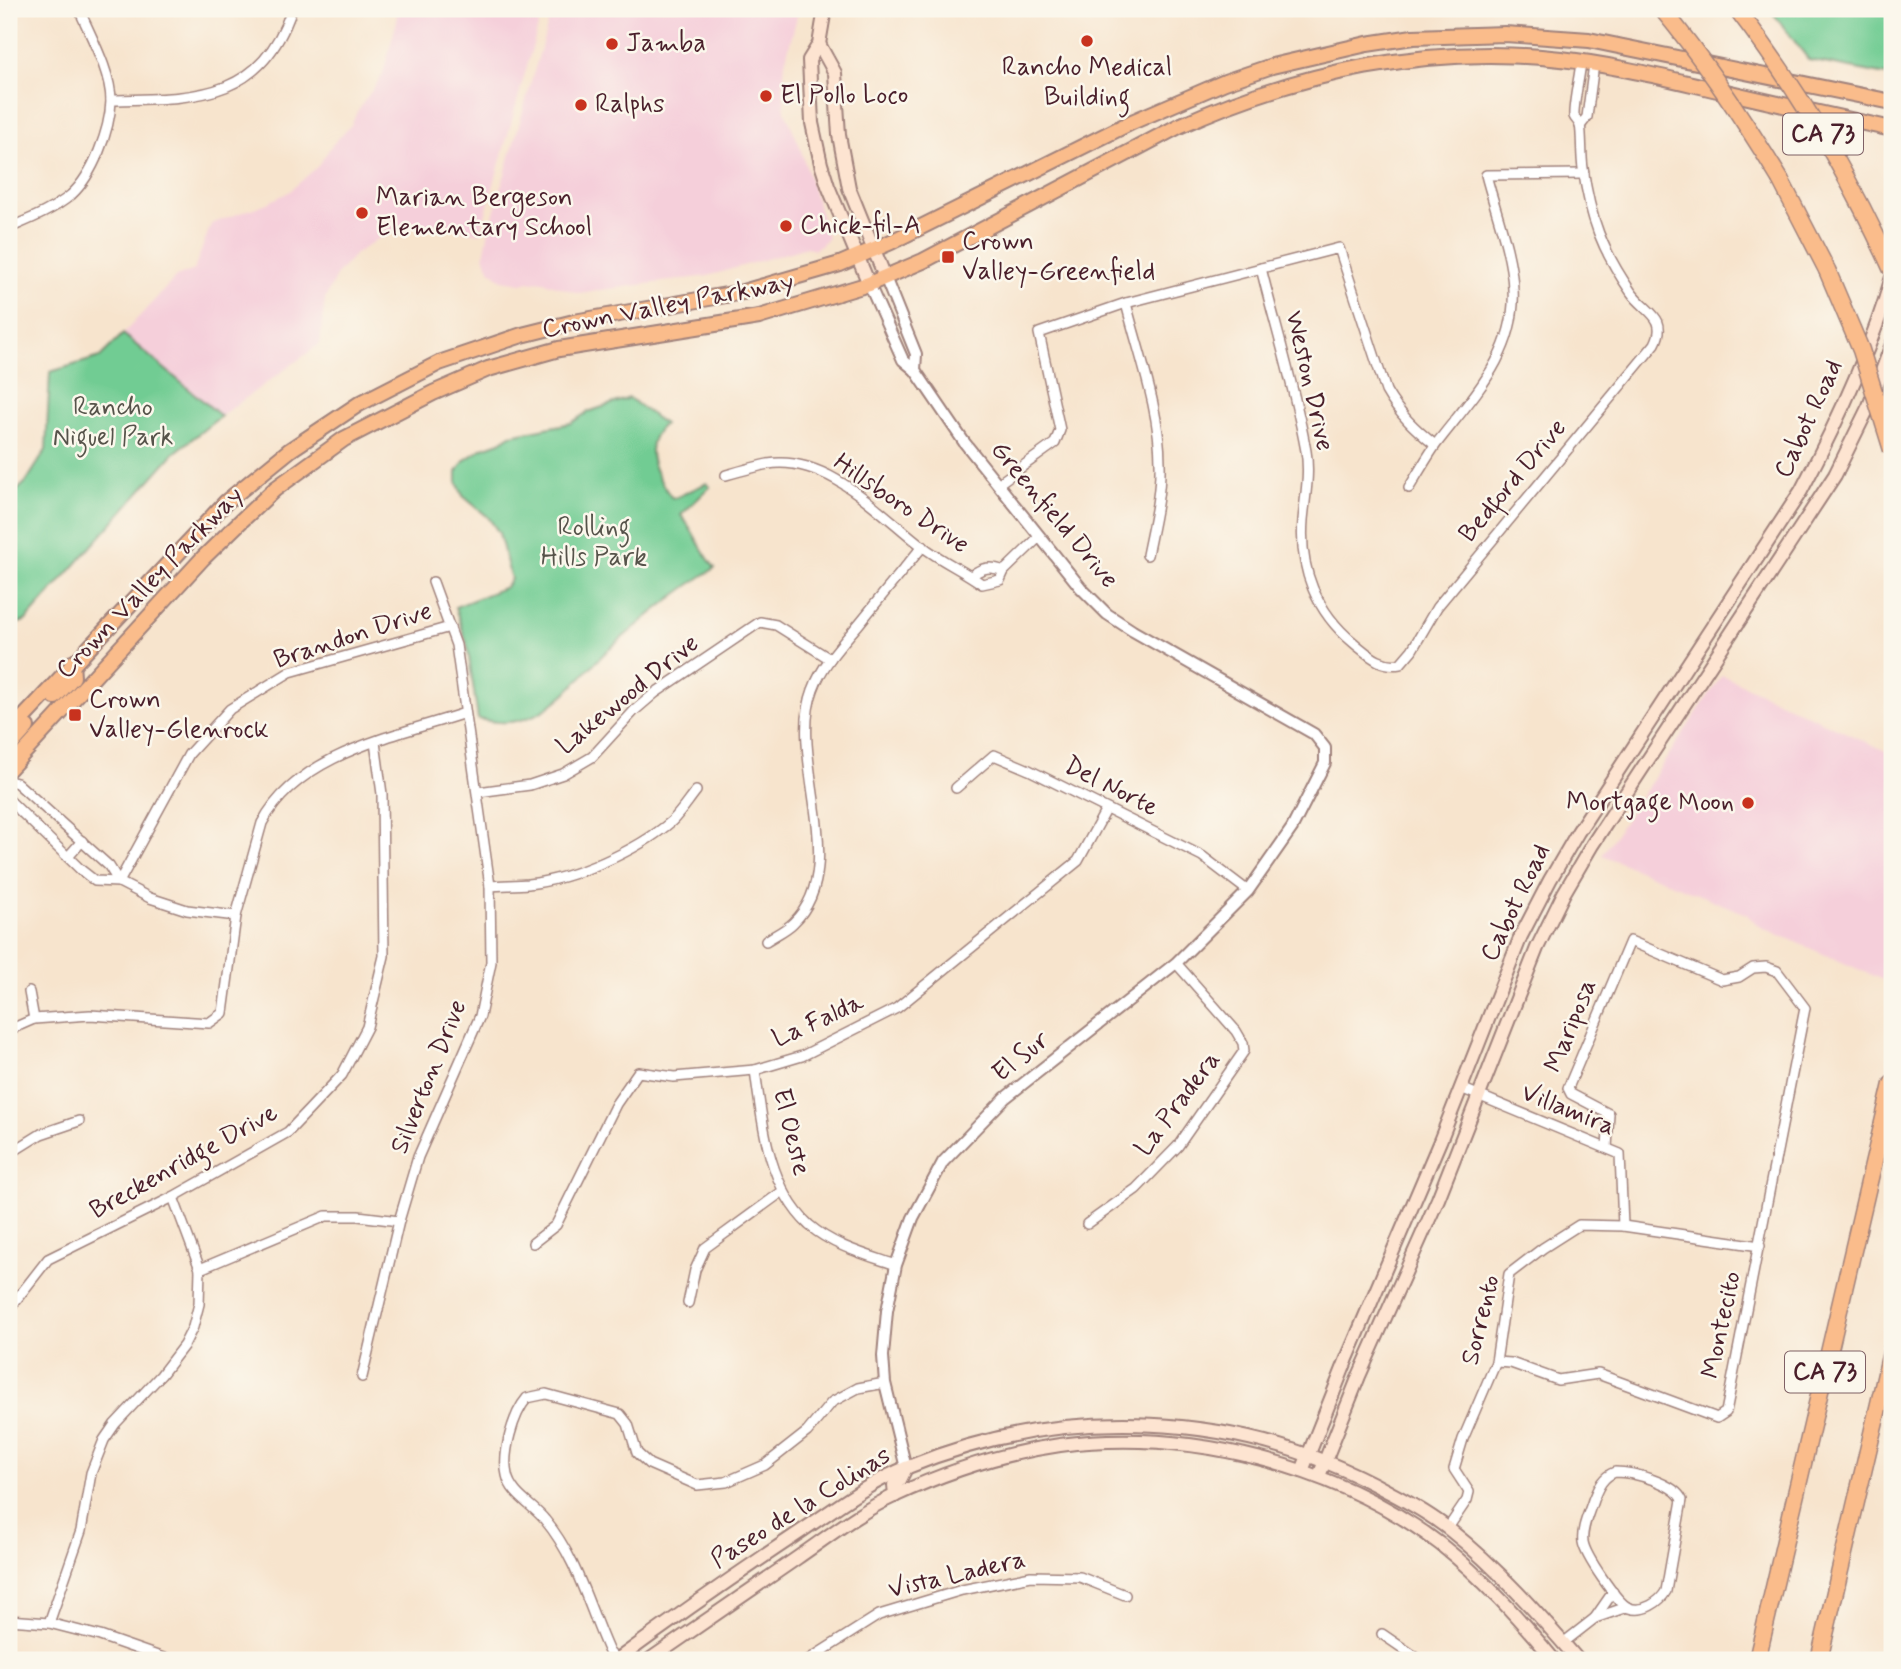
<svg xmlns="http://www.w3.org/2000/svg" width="1901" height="1669" viewBox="0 0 1901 1669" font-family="Mynerve,sans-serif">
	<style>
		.built { fill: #f5cfda }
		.green { fill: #71cc93; stroke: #5e765f; stroke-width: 2 }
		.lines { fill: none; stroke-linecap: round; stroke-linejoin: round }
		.minor-casing { stroke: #a0827c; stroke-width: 12 }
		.tertiary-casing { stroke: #a0827c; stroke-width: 14 }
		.secondary-casing { stroke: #a0827c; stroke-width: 16 }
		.primary-casing { stroke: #a0827c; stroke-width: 18 }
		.motorway-casing { stroke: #a0827c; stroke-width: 19 }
		.minor { stroke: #fff; stroke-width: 9 }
		.tertiary { stroke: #fff; stroke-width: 10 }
		.secondary { stroke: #fde4d1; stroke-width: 12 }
		.primary { stroke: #fabc8b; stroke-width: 14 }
		.motorway { stroke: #fabc8b; stroke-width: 16 }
		.motorway-bridge-casing { stroke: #a0827c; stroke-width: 19; stroke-linecap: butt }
		.motorway-bridge { stroke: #fabc8b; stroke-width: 16 }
		.poi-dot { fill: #c8321e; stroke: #fbf7ec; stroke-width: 2.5 }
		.labels { text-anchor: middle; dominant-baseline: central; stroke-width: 5; stroke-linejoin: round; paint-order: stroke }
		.shield { fill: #fbf7ec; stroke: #7f6065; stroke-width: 2 }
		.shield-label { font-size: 24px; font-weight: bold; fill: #4a1f2b }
		.poi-label { font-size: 26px; fill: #4a1f2b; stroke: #fbf7ec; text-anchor: start }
		.street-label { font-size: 26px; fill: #4a1f2b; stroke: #fbf7ec }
		.park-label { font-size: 26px; fill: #56534a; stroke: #fbf7ec }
	</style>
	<rect width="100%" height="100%" fill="#fbf7ec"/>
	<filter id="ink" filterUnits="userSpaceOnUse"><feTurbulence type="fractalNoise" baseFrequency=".0143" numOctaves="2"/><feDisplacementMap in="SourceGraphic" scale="14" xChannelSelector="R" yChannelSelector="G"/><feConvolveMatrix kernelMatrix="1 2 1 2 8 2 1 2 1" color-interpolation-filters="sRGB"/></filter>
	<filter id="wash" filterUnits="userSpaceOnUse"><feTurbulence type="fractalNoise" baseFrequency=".00686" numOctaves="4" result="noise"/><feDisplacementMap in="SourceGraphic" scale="28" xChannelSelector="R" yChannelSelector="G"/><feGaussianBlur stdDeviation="1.57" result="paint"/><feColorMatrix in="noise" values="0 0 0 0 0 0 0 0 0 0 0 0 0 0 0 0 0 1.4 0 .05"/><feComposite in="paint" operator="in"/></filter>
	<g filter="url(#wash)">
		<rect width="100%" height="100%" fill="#f7e4cd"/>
		<g class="built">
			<polygon points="396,9 543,9 480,234 434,225 409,228 379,238 355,254 337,274 325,299 320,344 221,416 123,334 176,277 194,270 211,224 267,203 289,192 318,166 332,145 351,125 358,110 382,76 397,21"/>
			<polygon points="552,9 799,9 785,62 783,86 785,111 799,144 828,238 814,250 807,247 708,276 578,293 541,281 521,283 502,280 489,269 484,255 489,230"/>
			<polygon points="1722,675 1892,754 1892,934 1883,980 1759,926 1746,914 1602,855"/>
		</g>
		<g class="green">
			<polygon points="1770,9 1892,9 1892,76 1809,60"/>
			<polygon points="123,334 221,416 173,454 29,617 25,621 9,626 9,498 26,482 46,450 50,372 100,357"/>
			<path d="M 629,398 L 664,424 C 639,446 655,475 671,497 L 675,498 L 707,483 L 710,487 L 681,515 C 694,531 701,551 715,568 C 677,591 642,621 608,650 C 581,674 558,711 521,720 C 507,724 493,722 478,719 L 467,644 L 455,607 L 506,587 L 511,579 L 499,533 L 488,517 L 463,496 L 457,482 L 457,472 L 465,460 L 483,448 L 500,442 L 511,435 L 571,423 L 588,412 Z"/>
		</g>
	</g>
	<g filter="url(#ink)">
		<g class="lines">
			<g class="minor-casing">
				<g id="minor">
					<polyline points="9,9 11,9"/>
					<polyline points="9,75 9,99"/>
					<path d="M 111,100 C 194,98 260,102 292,9"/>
					<polyline points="1580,126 1587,117 1594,64"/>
					<path d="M 9,228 C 30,219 53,210 71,195 C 93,175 110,130 111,101 C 111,72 90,35 79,9"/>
					<path d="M 1261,268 C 1276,329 1295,389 1306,451 C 1310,473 1305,498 1303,520 C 1299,569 1316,612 1354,643 C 1369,655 1380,667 1400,664 L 1412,650 L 1437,607 L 1655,344 C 1669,317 1645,312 1631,292 C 1602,250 1590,218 1583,168 C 1581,157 1582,133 1580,125 C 1579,122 1575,119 1574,116 C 1573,105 1580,75 1581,62"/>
					<path d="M 1126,303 C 1139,355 1160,410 1160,463 C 1161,494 1153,525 1147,555"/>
					<path d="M 726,475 C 740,471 754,467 768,464 C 828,455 879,513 922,546 C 941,561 963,570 982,584 L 1000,580 L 1004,571 L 1039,537"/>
					<path d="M 998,484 L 1055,443 L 1060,430 L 1039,333 L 1126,303 L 1339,248 L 1386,391 C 1399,414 1415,429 1435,445"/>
					<path d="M 1409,488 C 1418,473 1427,457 1437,443 C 1473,396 1517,353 1513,289 C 1512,254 1495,210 1486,175 L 1584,174"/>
					<path d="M 971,576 C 982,567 991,566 1004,571"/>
					<polyline points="9,781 17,783 109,866 119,882"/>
					<polyline points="956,788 994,755 1029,770 1202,856 1248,891"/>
					<polyline points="478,792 530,785 563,774 592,757 634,711 655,693 760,622 776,625 830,659"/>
					<polyline points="9,800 81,870 95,881 119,882 150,898 187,910 236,916"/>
					<polyline points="68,857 82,841"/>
					<polyline points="119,882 189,754 230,709 290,672 450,627"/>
					<path d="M 490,886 C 503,885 516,885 528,884 C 574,879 637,851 672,821 C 681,812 688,801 696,791"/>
					<path d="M 766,941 C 775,935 786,930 793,923 C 852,867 787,757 813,690 C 822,665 841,645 858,625 C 880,598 901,572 923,546"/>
					<polyline points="29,992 34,1019"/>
					<path d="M 9,1030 L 34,1019 L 90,1015 L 209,1023 L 223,1013 L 236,916 L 262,823 C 299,753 395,736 465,713"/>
					<path d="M 755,1070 C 762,1122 768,1187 809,1225 C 833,1246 867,1255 896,1265"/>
					<polyline points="1461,1088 1620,1154 1623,1226"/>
					<polyline points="9,1154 41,1134 79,1121"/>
					<polyline points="1087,1224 1136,1189 1178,1146 1244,1051 1243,1043 1236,1031 1176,963"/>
					<polyline points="533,1243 556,1225 616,1104 638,1072 674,1077 755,1070 802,1056 897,1008 1078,861 1106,810"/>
					<polyline points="200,1269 326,1216 358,1216 399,1221"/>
					<polyline points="688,1303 695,1270 705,1248 783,1191"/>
					<polyline points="9,1309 48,1259 173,1197 288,1132 342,1075 367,1027 384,956 382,794 375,742"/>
					<polyline points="1496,1362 1511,1363 1558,1380 1598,1374 1717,1418 1726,1412 1805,1008 1777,971 1766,967 1753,968 1739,977 1722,980 1630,941 1568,1088 1571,1094 1609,1114 1607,1148"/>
					<polyline points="362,1377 399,1221 418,1157 480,1016 491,962 490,886 456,645 433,582"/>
					<path d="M 1615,1472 C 1633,1472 1675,1483 1682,1500 L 1666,1591 C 1660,1602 1643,1613 1629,1608 C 1617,1603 1585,1555 1583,1542 C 1581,1529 1589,1513 1593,1500 C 1598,1488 1602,1477 1615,1472 Z"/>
					<polyline points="1448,1528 1467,1500 1469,1492 1454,1469 1463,1439 1496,1362 1509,1274 1543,1248 1579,1225 1623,1226 1760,1246"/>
					<polyline points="1595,1618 1627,1607"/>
					<polyline points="9,1620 49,1623 100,1636 169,1660"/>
					<polyline points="49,1623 81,1531 91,1473 104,1440 115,1424 161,1375 184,1345 193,1327 199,1304 200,1269 173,1197"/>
					<polyline points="1382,1634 1420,1660"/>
					<polyline points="1563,1643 1595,1618 1613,1592"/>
					<path d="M 616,1660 L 609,1652 C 589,1608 577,1558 545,1520 C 533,1505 511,1495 507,1475 C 502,1454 513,1414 527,1398 L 546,1394 L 620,1414 L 628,1424 L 637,1453 L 649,1464 L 697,1485 L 726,1482 L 765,1465 L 807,1432 L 832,1402 L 858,1388 L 885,1383"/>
					<polyline points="808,1660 879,1615 962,1590 1031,1576 1080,1577 1125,1595"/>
				</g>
			</g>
			<g class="tertiary-casing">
				<g id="tertiary">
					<polyline points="885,277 916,354 915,370"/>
					<polyline points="869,284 903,360 915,370 964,442 1081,588 1107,614 1133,631 1314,734 1325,748 1325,763 1292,828 1248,891 1176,963 1005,1098 943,1162 913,1218 896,1265 887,1311 883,1356 885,1383 906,1468"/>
				</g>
			</g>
			<g class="secondary-casing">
				<g id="secondary">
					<polyline points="825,9 819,44 809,60 812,123 821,164 828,186 869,284"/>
					<polyline points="819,44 835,73 839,135 849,188 885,277"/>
					<path d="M 1302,1471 L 1346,1361 L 1440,1141 L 1521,936 L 1550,880 L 1578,832 L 1801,491 C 1837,423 1871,351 1892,277"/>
					<polyline points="1319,1476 1359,1376 1438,1199 1537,948 1564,893 1592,845 1835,475 1869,406 1892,344"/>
					<polyline points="895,1496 894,1485 900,1480 906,1468"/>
					<path d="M 617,1660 C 678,1615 740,1572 803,1530 C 837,1507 870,1482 908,1467 C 1063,1403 1242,1410 1389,1492 C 1410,1503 1431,1515 1450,1530 C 1498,1568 1538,1614 1578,1660"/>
					<path d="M 649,1660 C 698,1626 747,1592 797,1558 C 829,1536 859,1512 894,1496 C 948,1471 1002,1453 1060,1445 C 1188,1428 1337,1465 1440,1544 C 1483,1578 1519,1618 1554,1660"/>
				</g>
			</g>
			<g class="primary-casing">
				<g id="primary">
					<polyline points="55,697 73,677 72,663"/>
					<polyline points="9,733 226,502 290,450 359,404 439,363 522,335 574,322 743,292 840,264 891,242 1132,122 1225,82 1272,66 1367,44 1413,37 1505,34 1589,40 1892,102"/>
					<polyline points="9,747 27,727"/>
					<path d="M 9,769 L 203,558 L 241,521 L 275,489 L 344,439 L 433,393 L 488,369 L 559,349 L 759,317 L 869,284 L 923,261 L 1179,126 C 1298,72 1430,44 1561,59 C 1615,65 1669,79 1722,91 C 1778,104 1835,117 1892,129"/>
				</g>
			</g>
			<g class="motorway-casing">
				<g id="motorway">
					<polyline points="1780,179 1827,270"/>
					<polyline points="1757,1660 1892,1084"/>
					<polyline points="1819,1660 1892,1348"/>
				</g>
			</g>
			<use href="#minor" class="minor"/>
			<use href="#tertiary" class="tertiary"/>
			<use href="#secondary" class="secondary"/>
			<use href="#primary" class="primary"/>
			<use href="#motorway" class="motorway"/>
			<g class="motorway-bridge-casing">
				<g id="motorway-bridge">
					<path d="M 1662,9 C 1706,62 1744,120 1780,179"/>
					<path d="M 1737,9 C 1799,90 1850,177 1892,270"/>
					<polyline points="1827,270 1861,350 1892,450"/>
				</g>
			</g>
			<use href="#motorway-bridge" class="motorway-bridge"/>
		</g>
	</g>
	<g class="poi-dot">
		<circle cx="1087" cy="41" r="7"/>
		<circle cx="612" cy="44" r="7"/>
		<circle cx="766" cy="96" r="7"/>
		<circle cx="581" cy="105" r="7"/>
		<circle cx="362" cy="213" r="7"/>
		<circle cx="786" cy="226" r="7"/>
		<rect x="941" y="250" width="14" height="14" rx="3.5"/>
		<rect x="68" y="708" width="14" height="14" rx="3.5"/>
		<circle cx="1748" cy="803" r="7"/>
	</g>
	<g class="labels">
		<g class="shield">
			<rect x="1783" y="113.5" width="80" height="41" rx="5"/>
			<rect x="1785" y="1351.5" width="80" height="41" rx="5"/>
		</g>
		<g class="shield-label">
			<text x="1823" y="134">CA 73</text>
			<text x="1825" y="1372">CA 73</text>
		</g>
		<g class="poi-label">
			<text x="626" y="44">Jamba</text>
			<text x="1087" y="68" text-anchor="middle">Rancho Medical<tspan x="1087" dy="30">Building</tspan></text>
			<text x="780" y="96">El Pollo Loco</text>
			<text x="595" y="105">Ralphs</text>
			<text x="376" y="198">Marian Bergeson<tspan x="376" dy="30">Elementary School</tspan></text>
			<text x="800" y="226">Chick-fil-A</text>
			<text x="962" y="242">Crown<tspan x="962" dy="30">Valley-Greenfield</tspan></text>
			<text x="89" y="700">Crown<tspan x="89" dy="30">Valley-Glenrock</tspan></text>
			<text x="1734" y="803" text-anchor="end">Mortgage Moon</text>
		</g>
		<g class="street-label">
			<text transform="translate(668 306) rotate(-11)">Crown Valley Parkway</text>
			<text transform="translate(1309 381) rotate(77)">Weston Drive</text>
			<text transform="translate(1809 419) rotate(-65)">Cabot Road</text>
			<text transform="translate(1513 481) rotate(-50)">Bedford Drive</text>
			<text transform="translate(901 504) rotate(34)">Hillsboro Drive</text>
			<text transform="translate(1054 515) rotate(50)">Greenfield Drive</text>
			<text transform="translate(150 583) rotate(-46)">Crown Valley Parkway</text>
			<text transform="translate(353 636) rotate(-18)">Brandon Drive</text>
			<text transform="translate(628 695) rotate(-39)">Lakewood Drive</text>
			<text transform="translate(1111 787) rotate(27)">Del Norte</text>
			<text transform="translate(1516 903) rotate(-64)">Cabot Road</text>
			<text transform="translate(818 1021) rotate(-24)">La Falda</text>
			<text transform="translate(1571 1026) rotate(-68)">Mariposa</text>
			<text transform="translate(1021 1057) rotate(-39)">El Sur</text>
			<text transform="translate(429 1077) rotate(-68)">Silverton Drive</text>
			<text transform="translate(1178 1104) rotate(-53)">La Pradera</text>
			<text transform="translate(1568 1110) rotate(22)">Villamira</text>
			<text transform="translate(791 1132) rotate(76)">El Oeste</text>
			<text transform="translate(184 1162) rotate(-29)">Breckenridge Drive</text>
			<text transform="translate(1481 1320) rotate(-76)">Sorrento</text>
			<text transform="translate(1722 1325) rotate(-78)">Montecito</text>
			<text transform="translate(801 1508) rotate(-32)">Paseo de la Colinas</text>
			<text transform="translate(957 1575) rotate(-13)">Vista Ladera</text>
		</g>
		<g class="park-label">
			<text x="113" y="408">Rancho<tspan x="113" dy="30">Niguel Park</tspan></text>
			<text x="594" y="528">Rolling<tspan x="594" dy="30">Hills Park</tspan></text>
		</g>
	</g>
	<rect width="1901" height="1669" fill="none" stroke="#fbf7ec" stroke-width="35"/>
</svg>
